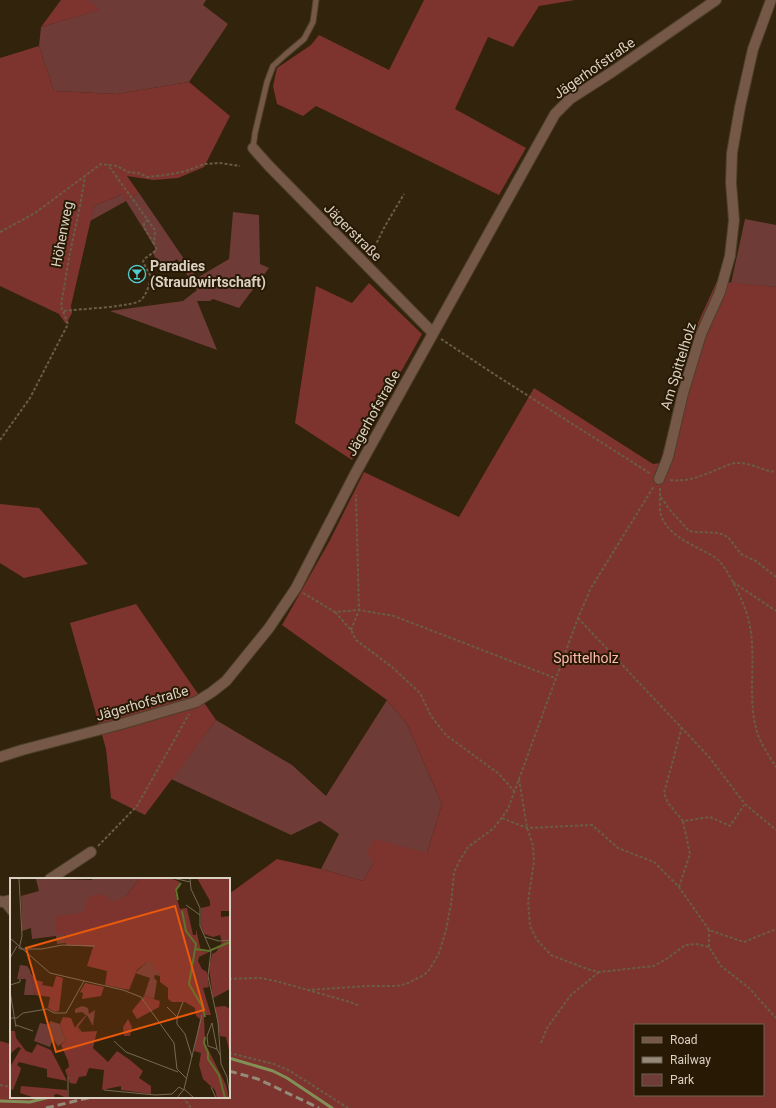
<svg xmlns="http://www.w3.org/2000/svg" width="776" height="1108" viewBox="0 0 776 1108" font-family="Roboto,sans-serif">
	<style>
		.green { fill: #6f3b36 }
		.forest { fill: #7d332e; fill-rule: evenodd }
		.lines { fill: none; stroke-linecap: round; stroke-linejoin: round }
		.stream { stroke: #829057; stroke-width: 3 }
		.lane-casing { stroke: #4d3f29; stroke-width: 7 }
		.street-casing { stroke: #4d3f29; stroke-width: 12 }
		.path { stroke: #6a5d48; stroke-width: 2; stroke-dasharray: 3 2; stroke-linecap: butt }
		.lane { stroke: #755847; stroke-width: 5 }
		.street { stroke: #755847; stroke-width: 10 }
		.rail { stroke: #958a78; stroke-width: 3; stroke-dasharray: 8 4; stroke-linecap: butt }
		.labels { text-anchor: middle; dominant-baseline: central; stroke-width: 4; stroke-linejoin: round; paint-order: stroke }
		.street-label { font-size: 14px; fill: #dad1c3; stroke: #281904 }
		.poi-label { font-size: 14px; font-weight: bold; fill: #dad1c3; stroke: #281904; text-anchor: start }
		.park-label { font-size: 14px; fill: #feb9b2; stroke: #281904 }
		.inset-river { fill: none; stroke: #5d7429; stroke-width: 2 }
		.inset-road { fill: none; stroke: #756955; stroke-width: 1 }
		.view { fill: #e8590c; fill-opacity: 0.15; stroke: #e8590c; stroke-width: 2 }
		.inset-edge { fill: none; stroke: #dad1c3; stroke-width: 2 }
	</style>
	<rect width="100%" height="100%" fill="#32230c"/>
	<g class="green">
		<polygon points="87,0 206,0 203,5 228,24 189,82 116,94 54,91 39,46 41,27 99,10"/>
		<polygon points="139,193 197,278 229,259 233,212 259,215 260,264 269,268 239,308 213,299 210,301 197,301 217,350 110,311 183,301 197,290 177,259 162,268 152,252 156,249 126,201 90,221 94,206 123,194 127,200"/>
		<polygon points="745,219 776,225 776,287 731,283"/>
		<polygon points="387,700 407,724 442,804 427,853 373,864 363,881 321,869 339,834 320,821 291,835 171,779 216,720 292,765 326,796"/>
	</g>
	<g class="forest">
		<polygon points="61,0 88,0 100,10 41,27"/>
		<polygon points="424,0 575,0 539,6 513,47 488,37 455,109 526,148 499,195 316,106 303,116 277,104 273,86 277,68 311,45 319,35 389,70"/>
		<polygon points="39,46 54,91 116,94 189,82 230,116 204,167 178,178 153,180 127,176 139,193 126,201 123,194 94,206 71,306 72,313 66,324 59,314 0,286 0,58"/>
		<path d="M 717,281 L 776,287 L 776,1108 L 0,1108 L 0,1041 L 11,1044 L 11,1097 L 229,1097 L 229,894 L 277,859 L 321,869 L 363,881 L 373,864 L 367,851 L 375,839 L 427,853 L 442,804 L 407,724 L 387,700 L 282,625 L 329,542 L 364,472 L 459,517 L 534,388 L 653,464 L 660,463 L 697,325 ZM 635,1025 L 763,1025 L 763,1095 L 635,1095 Z"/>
		<polygon points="369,283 422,334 352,460 295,423 316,286 352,303"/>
		<polygon points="0,504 39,508 88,564 24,578 0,563"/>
		<polygon points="136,604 216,720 145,815 111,798 106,749 70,623"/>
	</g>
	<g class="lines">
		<g class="stream">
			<polyline points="229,1058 273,1071 287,1078 332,1108"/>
			<polyline points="0,1101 30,1102 50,1097"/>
		</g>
		<g class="lane-casing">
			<g id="lane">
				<polyline points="253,148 255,133 267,82 273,66 285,55 304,39 313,22 316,0"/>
				<polyline points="2,902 11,913"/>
			</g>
		</g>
		<g class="street-casing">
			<g id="street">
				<polyline points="253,148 269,166 433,333"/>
				<polyline points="659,479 668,457 683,393 701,334 720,292 730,256 734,220 731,183 732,153 740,107 753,49 771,0"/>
				<polyline points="0,757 22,750 121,724 196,702 212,692 226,681 269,628 296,588 355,474 555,114 570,99 612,72 716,0"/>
				<polyline points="50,879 91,852"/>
				<polyline points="0,901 2,902 11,900"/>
			</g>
		</g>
		<g class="path">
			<polyline points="148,220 144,223 144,227 154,244"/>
			<polyline points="0,232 35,213 101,164 117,166 128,172 138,173 147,177 166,175 186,171 204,164 220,163 240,166"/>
			<polyline points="370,256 385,226 404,194"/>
			<path d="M 64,311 C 77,309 134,307 141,300 C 147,294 149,285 151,277 L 143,262 L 144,259 L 157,250 L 154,244 L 155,230 L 108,165"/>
			<polyline points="441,339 497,376 651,474"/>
			<polyline points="0,440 30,398 68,324 61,306 69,257 79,211 85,177"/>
			<path d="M 670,480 C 689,482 701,476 718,469 C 724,467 731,463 736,463 C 750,462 763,471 776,472"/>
			<path d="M 660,488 C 660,495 659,512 662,518 C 672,540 699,546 717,559 C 726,566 740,595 744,606 C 761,647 745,691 757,732 C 760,743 770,757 776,767"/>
			<polyline points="661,497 669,509 689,531 697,532 719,533 728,537 741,554 756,561 776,577"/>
			<polyline points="733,582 776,611"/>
			<polyline points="303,593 335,612 359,610 394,616 555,678"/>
			<polyline points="335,612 351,630 356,640 392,667 420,693 431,716 446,735 499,774 514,791"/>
			<polyline points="578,618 710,758 745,804 776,830"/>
			<polyline points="351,630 359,610 356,495"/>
			<polyline points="682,727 664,793 668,803 683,821 710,817 730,826 744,805"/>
			<polyline points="519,779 527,828 533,845 534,862 528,901 530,926 537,940 551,955 587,969 599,972 654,966 668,958 685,945 696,944 709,947 721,966 749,988 776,1018"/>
			<polyline points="502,818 527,828 592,825 618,848 654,862 679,887 709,930 744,942 776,929"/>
			<polyline points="98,846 137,806 189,714"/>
			<polyline points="679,887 690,854 683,821"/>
			<polyline points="709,947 709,930"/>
			<polyline points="229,979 260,978 276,981 350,1002 360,1006"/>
			<polyline points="307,990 367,986 397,986 406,984 424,975 430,969 439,953 446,930 451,904 454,872 460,860 468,847 494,828 508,809 578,618 591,588 654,486"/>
			<polyline points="541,1043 547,1028 571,995 599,972"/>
			<polyline points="229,1053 274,1064 290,1071 348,1108"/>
			<polyline points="0,1085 11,1087"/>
			<polyline points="183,1097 191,1108"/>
		</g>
		<use href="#lane" class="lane"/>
		<use href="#street" class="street"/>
		<g class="rail">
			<polyline points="229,1071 258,1079 319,1108"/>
			<polyline points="46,1108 92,1097"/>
		</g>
	</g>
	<defs>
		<g id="bar-ring" transform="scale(0.9)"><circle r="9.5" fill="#281904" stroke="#52cdcf" stroke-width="1.5"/><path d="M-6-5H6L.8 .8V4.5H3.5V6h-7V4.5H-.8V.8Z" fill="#52cdcf"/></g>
	</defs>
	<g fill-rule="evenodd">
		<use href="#bar-ring" x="137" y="274"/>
	</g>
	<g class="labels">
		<g class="street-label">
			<text transform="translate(594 68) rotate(-35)">Jägerhofstraße</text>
			<text transform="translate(353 232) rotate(45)">Jägerstraße</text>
			<text transform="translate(62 234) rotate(-79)">Höhenweg</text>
			<text transform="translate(678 366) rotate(-73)">Am Spittelholz</text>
			<text transform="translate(373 413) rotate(-61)">Jägerhofstraße</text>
			<text transform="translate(142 703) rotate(-16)">Jägerhofstraße</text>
		</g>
		<g class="poi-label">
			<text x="150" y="266">Paradies<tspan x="150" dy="16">(Straußwirtschaft)</tspan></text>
		</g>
		<g class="park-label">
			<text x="586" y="658">Spittelholz</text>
		</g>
	</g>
	<g transform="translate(10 878)">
		<rect width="220" height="220" fill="#32230c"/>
		<path d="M 10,0 L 82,2 L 83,0 L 130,0 L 117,17 L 54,56 L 56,65 L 47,66 L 46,58 L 22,61 L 21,50 L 12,53 L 11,18 L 29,13 L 26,1 ZM 137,84 L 144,84 L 150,92 L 150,98 L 145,97 L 144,100 L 147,103 L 144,121 L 134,118 L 140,100 L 125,95 ZM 10,87 L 17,88 L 20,92 L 25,117 L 14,117 L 16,101 L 7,101 ZM 72,128 L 78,130 L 79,136 L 85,132 L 83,148 L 77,137 L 68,149 L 72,154 L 70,154 L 66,148 L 76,137 L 72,134 L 65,135 L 65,131 ZM 40,143 L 50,146 L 56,163 L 48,168 L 43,161 L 40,169 L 24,163 L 30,145 L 39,147 Z" fill="#6f3b36"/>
		<path d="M 130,0 L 160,0 L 170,4 L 165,14 L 170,31 L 177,30 L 183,57 L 186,57 L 186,51 L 191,73 L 199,74 L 189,79 L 188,83 L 192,91 L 197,94 L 199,109 L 193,110 L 201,137 L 194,137 L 195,165 L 216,207 L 219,220 L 207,220 L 205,212 L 193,201 L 189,187 L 191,175 L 184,173 L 190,141 L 186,138 L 185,130 L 175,124 L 162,124 L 158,121 L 158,110 L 150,104 L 150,92 L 144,92 L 144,84 L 137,84 L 127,92 L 119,112 L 95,107 L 97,93 L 77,88 L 83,69 L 56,67 L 54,56 L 46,56 L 46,38 L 72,35 L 75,31 L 76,22 L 85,16 L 97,18 L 98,22 L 105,23 L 117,17 ZM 187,0 L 220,0 L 220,33 L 211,33 L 211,39 L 220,38 L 220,111 L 203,120 L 199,91 L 202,76 L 206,74 L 212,64 L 210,57 L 203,59 L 194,56 L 191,48 L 191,30 L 200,28 L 200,23 ZM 20,94 L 26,102 L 33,104 L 32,107 L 43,109 L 46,98 L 53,100 L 49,133 L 44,134 L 38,130 L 40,119 L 25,117 ZM 75,105 L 94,109 L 91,118 L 72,121 L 73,115 L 70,114 ZM 134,118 L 150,123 L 149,129 L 127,141 L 122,133 ZM 215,128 L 220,131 L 220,176 L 216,159 L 210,158 L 205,129 ZM 53,139 L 61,140 L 65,150 L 66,148 L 70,154 L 87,153 L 83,170 L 98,184 L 107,173 L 120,182 L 133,193 L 129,200 L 141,208 L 141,216 L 111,212 L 111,208 L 92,212 L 94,192 L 79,190 L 76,198 L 69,199 L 66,206 L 60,205 L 55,192 L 59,189 L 58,183 L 51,167 L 56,163 L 50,146 ZM 118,141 L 122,149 L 120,158 L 114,158 L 113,149 ZM 0,153 L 5,153 L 6,160 L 16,173 L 22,175 L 27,166 L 41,172 L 57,203 L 37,199 L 37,191 L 9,184 L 7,187 L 11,190 L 10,194 L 3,212 L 0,211 L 0,189 L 11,170 L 8,169 L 0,176 ZM 11,208 L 57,212 L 57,220 L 47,216 L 44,217 L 45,220 L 25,220 L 10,215 Z" fill="#7d332e"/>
		<path class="inset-river" d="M 168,22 L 166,12 L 171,5M 172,33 L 176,53 L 186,66 L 179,106 L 192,128 L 195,139M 185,71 L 199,73 L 220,64M 195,159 L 194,165 L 198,175 L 198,181 L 209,197 L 215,220"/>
		<path class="inset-road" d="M 163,0 L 180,4M 180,0 L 181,11 L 190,30 L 190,48 L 201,73 L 198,98 L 208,144 L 211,186 L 217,199 L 220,218M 176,27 L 190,37M 195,59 L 209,63 L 220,62M 0,60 L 40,95 L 113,112 L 131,119 L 164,165 L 167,191 L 177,201M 9,71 L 12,58 L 9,0M 10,71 L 32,71 L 52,67 L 85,68M 0,80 L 7,68M 0,107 L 10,104 L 10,101M 0,113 L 6,149M 157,129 L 167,139 L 167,146 L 175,156 L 182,179M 167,139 L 173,124M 0,140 L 7,140 L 13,135 L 37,131 L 44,135 L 56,135 L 74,103M 6,147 L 23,153M 104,163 L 116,174 L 168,194M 207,171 L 202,145 L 197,158 L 198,168 L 207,171 L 210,177M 58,199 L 58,220M 201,209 L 206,220M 174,211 L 184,220M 94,212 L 145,217 L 162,216 L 169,209 L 174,212M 167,220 L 174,211 L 192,137"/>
		<path class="view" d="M 165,28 L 194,132 L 46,174 L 16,70 Z"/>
		<rect width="220" height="220" class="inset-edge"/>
	</g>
	<rect x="634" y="1024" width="130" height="72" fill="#281904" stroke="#6f6350"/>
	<rect x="642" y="1037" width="20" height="6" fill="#755847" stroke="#6f6350"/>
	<text x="670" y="1044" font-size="12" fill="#dad1c3">Road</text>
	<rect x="642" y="1057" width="20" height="6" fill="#958a78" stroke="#6f6350"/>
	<text x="670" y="1064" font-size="12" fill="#dad1c3">Railway</text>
	<rect x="642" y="1074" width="20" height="12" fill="#6f3b36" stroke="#6f6350"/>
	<text x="670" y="1084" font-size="12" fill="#dad1c3">Park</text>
</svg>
